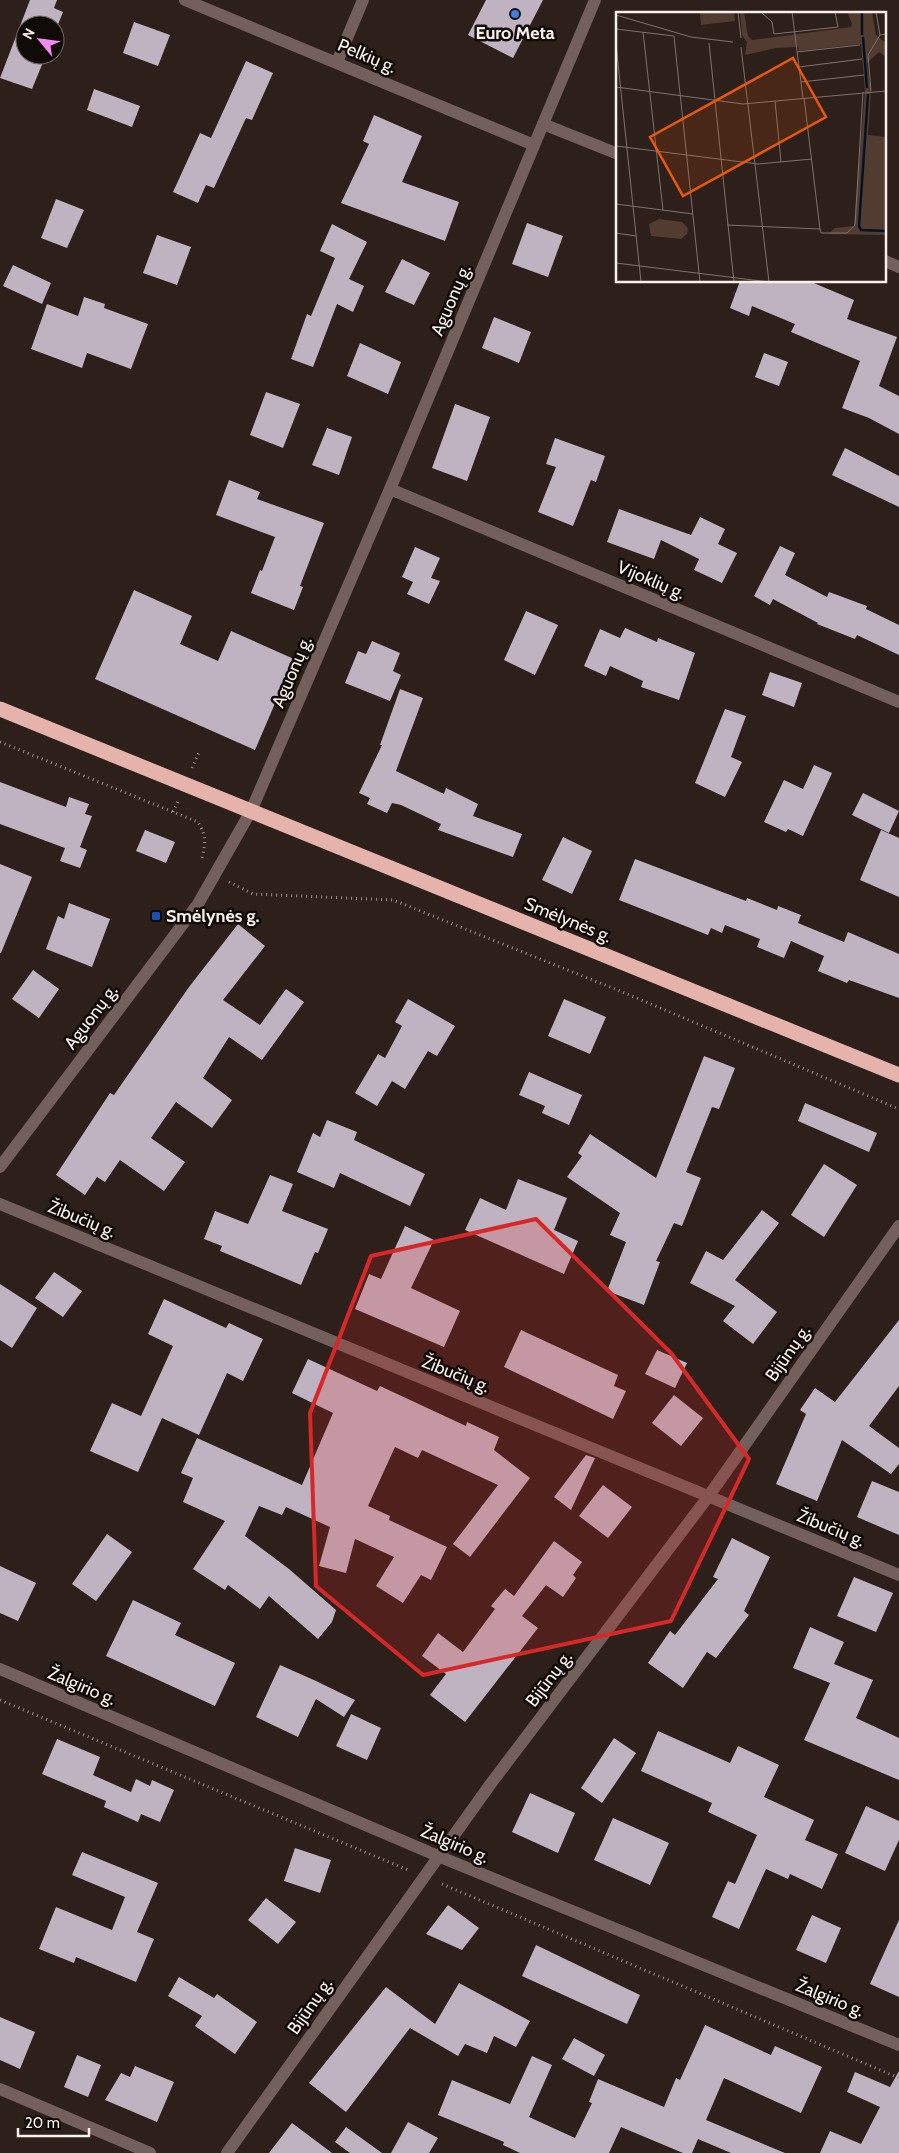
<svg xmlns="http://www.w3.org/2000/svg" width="899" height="2153" viewBox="0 0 899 2153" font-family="Cabin,sans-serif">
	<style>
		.building { fill: #c0b3c1 }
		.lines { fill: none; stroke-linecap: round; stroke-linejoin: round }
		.path { stroke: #9b8f8a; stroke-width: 3; stroke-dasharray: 1 4; stroke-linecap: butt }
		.minor { stroke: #735f5c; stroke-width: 12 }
		.highway { stroke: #e5b3ac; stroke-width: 15 }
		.marked { fill: #d62828; fill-opacity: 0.2; stroke: #d62828; stroke-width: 4; stroke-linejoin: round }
		.shop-dot { fill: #3f7fe0; stroke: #110b08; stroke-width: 2 }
		.transit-dot { fill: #1a4fb4; stroke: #110b08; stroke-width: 2 }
		.labels { text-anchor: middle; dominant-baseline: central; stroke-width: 5; stroke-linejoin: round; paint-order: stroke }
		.poi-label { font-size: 18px; font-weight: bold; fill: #f9efeb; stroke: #110b08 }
		.street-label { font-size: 18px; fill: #f9efeb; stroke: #110b08 }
		.inset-river { fill: none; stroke: #001325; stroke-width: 2.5 }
		.inset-road { fill: none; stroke: #7f726d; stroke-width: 1 }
		.view { fill: #e8590c; fill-opacity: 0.15; stroke: #e8590c; stroke-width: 2.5 }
		.inset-edge { fill: none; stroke: #f9efeb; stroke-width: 2.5 }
	</style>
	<rect width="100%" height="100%" fill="#2d1f19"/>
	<g class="building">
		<polygon points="30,0 57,0 54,8 63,12 55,32 55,25 25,25 25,55 46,55 32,89 0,78"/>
		<polygon points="486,0 543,0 513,58 468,35"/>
		<polygon points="134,22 170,35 158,66 123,53"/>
		<polygon points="246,61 273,73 252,120 246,118 214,188 206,185 198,203 173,192 200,133 211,138"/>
		<polygon points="94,89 140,106 132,127 87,110"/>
		<polygon points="374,115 422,136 402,182 459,202 445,241 341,203 369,144 363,141"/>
		<polygon points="56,199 84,210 67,248 41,238"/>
		<polygon points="527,223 563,236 548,277 512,264"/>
		<polygon points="332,224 367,242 349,279 364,286 353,312 337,304 313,367 291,359 307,314 311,316 335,258 320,251"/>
		<polygon points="157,235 191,247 177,285 143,273"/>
		<polygon points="402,259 430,273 414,305 385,292"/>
		<polygon points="13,265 51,283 42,304 3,286"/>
		<polygon points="740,281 809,281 854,300 847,319 897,337 879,386 899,396 899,434 869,418 842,408 860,361 791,332 795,324 752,306 749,316 730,308"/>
		<polygon points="84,297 105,304 104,308 148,324 131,369 87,353 82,368 31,349 47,304 78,316"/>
		<polygon points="494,317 531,332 519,363 482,348"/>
		<polygon points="360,343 401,362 388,394 347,376"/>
		<polygon points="764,353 788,362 779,386 755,377"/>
		<polygon points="266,392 300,404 283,448 250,435"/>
		<polygon points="455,404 490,417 467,481 432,468"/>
		<polygon points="327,428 352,437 339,475 312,465"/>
		<polygon points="555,438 605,456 596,482 591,480 573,526 538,512 556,467 546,464"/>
		<polygon points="845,448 899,476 899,507 832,475"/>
		<polygon points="229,480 260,492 257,499 324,523 300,586 303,587 294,610 251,593 260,570 262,571 275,537 216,515"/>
		<polygon points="619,509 691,535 700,517 725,529 718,544 737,553 722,583 694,570 699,559 661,540 654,559 607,542"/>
		<polygon points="780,546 795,553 785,575 827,597 829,592 867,606 866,609 899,625 899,655 857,635 855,639 817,624 818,623 773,599 770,605 754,596"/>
		<polygon points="415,547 440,558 431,578 440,581 429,604 407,594 413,582 402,577"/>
		<polygon points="134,590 192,616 180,644 218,661 231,631 294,659 255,750 95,679"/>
		<polygon points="526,611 558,625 535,675 504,660"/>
		<polygon points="625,628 657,642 658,638 695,653 679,700 641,687 643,681 610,666 606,676 584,666 600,629 620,638"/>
		<polygon points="372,641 400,653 393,671 401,675 390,701 345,683 358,651 366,654"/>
		<polygon points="770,672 802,683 794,707 762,695"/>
		<polygon points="400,689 423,698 396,771 444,794 446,788 478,804 473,816 522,834 513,857 438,830 441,824 401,805 392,803 387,813 367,804 370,798 359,793 382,745 380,745"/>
		<polygon points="725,709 746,716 731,757 742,762 725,797 695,783"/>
		<polygon points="814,765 832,773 803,836 788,829 786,832 764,822 784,780 803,789"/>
		<polygon points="0,782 66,807 69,797 89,804 85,814 92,816 80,847 87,850 80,868 60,861 65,848 0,824"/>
		<polygon points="863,793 899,811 889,833 852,815"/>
		<polygon points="145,830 175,842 166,863 136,851"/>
		<polygon points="881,830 899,838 899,897 860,880"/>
		<polygon points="563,837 592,851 572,894 542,880"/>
		<polygon points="635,859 746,901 747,898 777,910 778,906 801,915 798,923 844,942 848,932 899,954 899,998 849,980 847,983 818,971 824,956 791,941 784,958 757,947 760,939 725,925 722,933 711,928 708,935 619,900"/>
		<polygon points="0,864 32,877 1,953 0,953"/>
		<polygon points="69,903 110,919 92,967 46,949 58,916 64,919"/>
		<polygon points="238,924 265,946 223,1000 260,1025 286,989 304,1002 262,1060 229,1037 203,1078 232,1100 212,1128 176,1102 151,1138 185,1162 164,1191 120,1160 105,1182 97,1177 85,1195 56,1175 110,1093 114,1095 189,987"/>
		<polygon points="33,970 59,989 39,1018 12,999"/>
		<polygon points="408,999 455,1026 437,1056 428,1051 405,1089 392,1081 377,1106 355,1093 378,1054 385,1058 402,1026 395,1022"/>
		<polygon points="564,999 606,1017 590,1054 548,1036"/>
		<polygon points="704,1056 735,1068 719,1109 712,1107 686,1172 701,1178 682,1226 674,1223 656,1261 660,1262 644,1305 607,1291 626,1242 610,1235 620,1213 567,1177 582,1156 578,1153 590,1134 656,1178"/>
		<polygon points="529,1072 582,1095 569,1125 542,1113 545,1106 519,1095"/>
		<polygon points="805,1103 877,1133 869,1152 798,1121"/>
		<polygon points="327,1120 357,1132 354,1140 425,1174 410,1206 340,1173 334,1188 297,1172 313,1133 320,1137"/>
		<polygon points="824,1164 857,1185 824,1237 791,1215"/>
		<polygon points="270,1175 293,1184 282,1211 328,1229 318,1253 315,1252 301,1285 220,1251 222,1246 204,1239 215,1211 248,1224"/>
		<polygon points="518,1179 567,1198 554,1230 578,1241 564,1274 465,1230 480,1198 506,1210"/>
		<polygon points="762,1210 779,1223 735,1280 777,1312 753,1344 723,1321 735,1306 690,1283 706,1251 723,1260"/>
		<polygon points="405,1226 434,1240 411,1288 460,1311 444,1347 355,1309 369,1274 381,1279"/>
		<polygon points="54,1272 82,1291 63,1317 35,1298"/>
		<polygon points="0,1284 37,1308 12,1348 0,1340"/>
		<polygon points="164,1299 226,1328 229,1323 263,1339 243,1381 227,1373 199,1435 162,1418 138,1472 90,1451 112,1403 141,1416 173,1346 148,1334"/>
		<polygon points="899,1320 899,1386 869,1426 899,1448 899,1464 891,1474 842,1440 817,1501 776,1484 806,1414 800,1410 815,1388 835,1402"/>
		<polygon points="521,1330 618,1375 614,1386 626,1391 613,1419 504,1367"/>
		<polygon points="657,1350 687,1363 675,1388 645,1374"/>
		<polygon points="308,1359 377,1391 380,1386 466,1426 467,1422 499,1437 494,1450 530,1478 470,1557 453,1544 498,1485 422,1450 418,1458 395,1447 368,1506 390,1516 389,1520 447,1547 431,1580 421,1575 403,1603 376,1586 394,1557 355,1539 346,1573 319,1566 330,1527 286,1507 282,1515 259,1506 245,1536 289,1569 336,1610 332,1622 318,1639 269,1596 260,1609 228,1585 225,1590 193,1569 225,1521 183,1502 193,1478 181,1473 197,1438 302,1485 333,1413 292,1393"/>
		<polygon points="674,1395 703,1418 681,1446 652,1423"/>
		<polygon points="586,1455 595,1458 571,1510 554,1497"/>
		<polygon points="872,1481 899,1492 899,1535 857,1517"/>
		<polygon points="603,1485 632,1507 608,1538 579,1516"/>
		<polygon points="107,1534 132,1552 96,1601 72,1584"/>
		<polygon points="732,1538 770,1557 744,1611 749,1615 716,1658 707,1652 683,1688 648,1663 670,1631 675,1635 718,1579 713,1577"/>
		<polygon points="554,1541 582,1562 573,1575 576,1578 563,1597 546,1585 522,1616 538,1628 465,1722 430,1695 446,1674 422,1656 438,1633 463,1652 495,1609 491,1606 505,1589 514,1596"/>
		<polygon points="0,1566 36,1583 18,1621 0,1613"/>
		<polygon points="854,1577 893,1593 876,1632 837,1616"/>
		<polygon points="133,1600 181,1623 175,1635 235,1663 215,1706 106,1656"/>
		<polygon points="810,1627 844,1642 834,1664 873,1680 856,1718 899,1738 899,1780 804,1740 830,1683 793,1668"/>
		<polygon points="280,1665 316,1681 355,1700 344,1717 316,1699 298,1737 256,1717"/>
		<polygon points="351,1714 381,1728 367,1760 336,1746"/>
		<polygon points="658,1731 730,1763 738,1746 779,1765 764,1797 814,1820 805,1840 838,1854 822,1889 790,1874 788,1879 766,1869 739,1929 712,1917 728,1881 735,1884 757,1835 708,1812 712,1803 641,1771"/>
		<polygon points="614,1738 636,1753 602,1803 581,1788"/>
		<polygon points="57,1739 100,1757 93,1775 131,1792 136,1779 150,1786 152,1780 174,1790 160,1822 141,1814 138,1822 104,1807 106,1801 42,1774"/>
		<polygon points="530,1793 575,1813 558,1853 512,1832"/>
		<polygon points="866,1806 899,1821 899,1840 885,1871 845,1853"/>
		<polygon points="613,1818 669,1843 650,1885 594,1860"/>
		<polygon points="295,1848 331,1860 320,1893 284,1881"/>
		<polygon points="82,1852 158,1883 137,1932 154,1939 136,1982 76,1957 74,1963 39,1949 56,1907 112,1930 125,1897 72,1875"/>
		<polygon points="266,1898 296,1922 278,1944 248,1920"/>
		<polygon points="448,1905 479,1928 462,1950 426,1934"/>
		<polygon points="812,1915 841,1928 826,1963 796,1950"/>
		<polygon points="899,1920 899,1997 870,1984"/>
		<polygon points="536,1945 640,1995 627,2024 522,1976"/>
		<polygon points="179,1977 214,1998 217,1994 257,2022 235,2054 195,2026 202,2016 168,1996"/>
		<polygon points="459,1983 530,2021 516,2047 494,2036 487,2053 465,2044 458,2056 410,2028 346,2112 309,2083 386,1987 435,2024"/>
		<polygon points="0,2017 35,2032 20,2069 0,2060"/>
		<polygon points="705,2025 771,2055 775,2046 822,2067 801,2113 724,2078 706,2120 785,2153 731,2153 698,2139 692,2153 683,2153 621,2127 609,2153 520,2153 503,2145 504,2142 438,2115 452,2080 510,2104 532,2056 552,2065 529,2117 575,2138 592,2103 589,2102 598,2079 664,2107 676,2078 680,2080"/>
		<polygon points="574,2038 605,2055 594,2076 562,2059"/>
		<polygon points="77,2055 101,2065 88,2097 64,2087"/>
		<polygon points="135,2066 174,2082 157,2122 105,2100 121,2073 130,2077"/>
		<polygon points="899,2071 899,2153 820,2153 830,2131 861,2144 880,2107 847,2092 855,2072 890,2087"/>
		<polygon points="408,2122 438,2138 429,2153 391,2153"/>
		<polygon points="292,2123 332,2153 269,2153"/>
		<polygon points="346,2127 382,2153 350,2153 335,2142"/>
	</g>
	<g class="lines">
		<g class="path">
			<path d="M 0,742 L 198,822 C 206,835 206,843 202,858"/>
			<polyline points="192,768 200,750"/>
			<polyline points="173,812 178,801"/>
			<polyline points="229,882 253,894 393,900 620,991 899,1109"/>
			<polyline points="0,1700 408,1870"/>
			<polyline points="442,1884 899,2078"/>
		</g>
		<g class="minor">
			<polyline points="185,0 534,145"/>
			<polyline points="337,62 363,0"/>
			<polyline points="543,124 618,154"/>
			<polyline points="885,261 899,267"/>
			<polyline points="390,489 899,702"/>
			<polyline points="0,1167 198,904 251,811 390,489 595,0"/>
			<polyline points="0,1204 899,1575"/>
			<polyline points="0,1669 438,1856 899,2045"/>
			<polyline points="0,2089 150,2153"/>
			<polyline points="227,2153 492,1782 708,1497 899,1226"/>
		</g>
		<polyline class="highway" points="0,709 899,1075"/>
	</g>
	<path class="marked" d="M 536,1219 L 671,1353 L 749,1459 L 671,1621 L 423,1675 L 316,1586 L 310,1413 L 371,1256 Z"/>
	<circle class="shop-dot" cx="515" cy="14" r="5"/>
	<rect class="transit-dot" x="151" y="911" width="10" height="10" rx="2.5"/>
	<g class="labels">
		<g class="poi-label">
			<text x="515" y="33">Euro Meta</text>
			<text x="166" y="916" text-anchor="start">Smėlynės g.</text>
		</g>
		<g class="street-label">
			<text transform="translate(367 56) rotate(23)">Pelkių g.</text>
			<text transform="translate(451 300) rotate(-67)">Aguonų g.</text>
			<text transform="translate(651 580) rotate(23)">Vijoklių g.</text>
			<text transform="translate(292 672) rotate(-67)">Aguonų g.</text>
			<text transform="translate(568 920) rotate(22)">Smėlynės g.</text>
			<text transform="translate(91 1017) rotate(-53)">Aguonų g.</text>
			<text transform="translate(82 1219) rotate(22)">Žibučių g.</text>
			<text transform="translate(788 1353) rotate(-55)">Bijūnų g.</text>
			<text transform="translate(456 1374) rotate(22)">Žibučių g.</text>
			<text transform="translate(831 1528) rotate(22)">Žibučių g.</text>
			<text transform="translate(549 1679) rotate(-53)">Bijūnų g.</text>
			<text transform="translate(82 1686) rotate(23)">Žalgirio g.</text>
			<text transform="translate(455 1844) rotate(23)">Žalgirio g.</text>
			<text transform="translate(830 1998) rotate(22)">Žalgirio g.</text>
			<text transform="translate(310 2006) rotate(-55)">Bijūnų g.</text>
		</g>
	</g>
	<g transform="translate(616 12)">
		<rect width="270" height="270" fill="#2d1f19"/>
		<path d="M 84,0 L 118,0 L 119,9 L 85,13 ZM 124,0 L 128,0 L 132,24 L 136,28 L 235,15 L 236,12 L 231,0 L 256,0 L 260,23 L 270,31 L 270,45 L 263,40 L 251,51 L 255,79 L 252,123 L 270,125 L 270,223 L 212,222 L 219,216 L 238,214 L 249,79 L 245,32 L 183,39 L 182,35 L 160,36 L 129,43 L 131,30 L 126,23 ZM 43,207 L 66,210 L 72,216 L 71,222 L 65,227 L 35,224 L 33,212 Z" fill="#523b30"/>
		<path class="inset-river" d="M 246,0 L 246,23M 247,25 L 251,76M 252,82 L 243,214 L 245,218 L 270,219"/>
		<path class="inset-road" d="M 122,0 L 125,26M 145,0 L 156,10 L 158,22 L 222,15 L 219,0M 176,0 L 187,86M 260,0 L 264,23M 0,3 L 75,25 L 117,30M 0,17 L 58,24 L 84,270M 27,20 L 47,198M 93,31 L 118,270M 0,32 L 25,270M 125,35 L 153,270M 181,40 L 244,33M 183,55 L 246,47M 185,70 L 248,63M 0,75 L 127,92 L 270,79M 255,79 L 252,43 L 264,23 L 270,22M 159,89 L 165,150M 0,134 L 142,152 L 196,147M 0,192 L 77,202M 111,213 L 204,217 L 188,86M 204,217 L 205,221 L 231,221 L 239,213 L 247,80M 0,221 L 20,224M 0,251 L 153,270"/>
		<path class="view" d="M 177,46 L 210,105 L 67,184 L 34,125 Z"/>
		<rect width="270" height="270" class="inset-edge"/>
	</g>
	<g transform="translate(40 40) rotate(299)"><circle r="24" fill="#110b08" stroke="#6e6663"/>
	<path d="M0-4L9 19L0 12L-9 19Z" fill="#f489f0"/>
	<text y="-8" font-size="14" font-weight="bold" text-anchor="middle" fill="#f9efeb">N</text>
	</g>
	<path d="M18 2128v8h71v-8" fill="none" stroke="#f9efeb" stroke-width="2.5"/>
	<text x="25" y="2128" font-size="15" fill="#f9efeb" stroke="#110b08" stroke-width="4" paint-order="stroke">20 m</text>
</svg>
